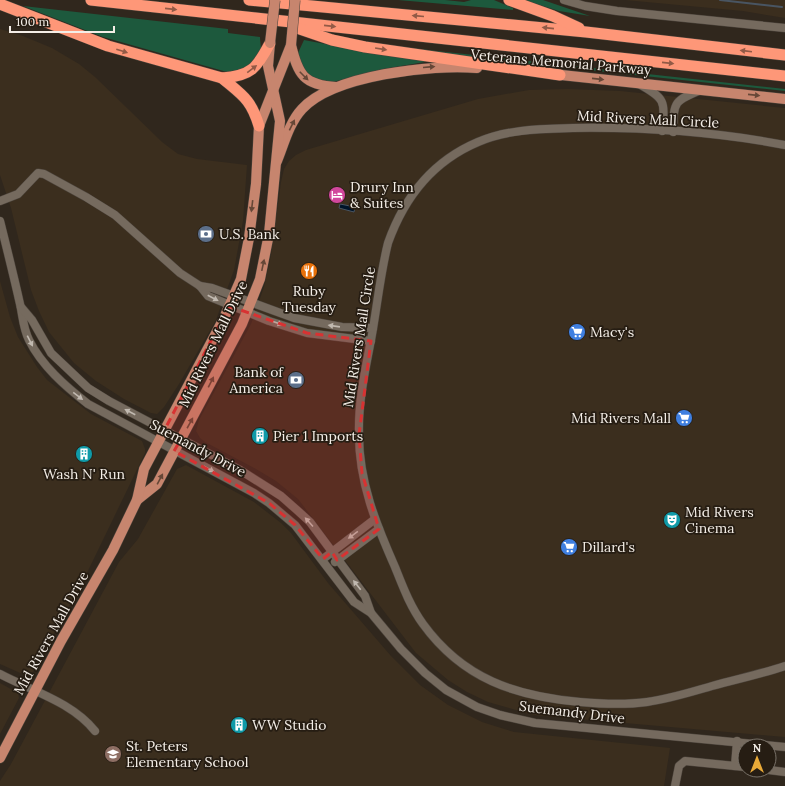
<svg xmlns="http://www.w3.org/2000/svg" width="785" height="786" viewBox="0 0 785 786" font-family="Lora,serif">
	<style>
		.built { fill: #3b2e1e }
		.green { fill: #1d593d }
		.water { fill: #001429; stroke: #495562 }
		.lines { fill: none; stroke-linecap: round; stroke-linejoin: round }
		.stream { stroke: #495562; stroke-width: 2 }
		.minor-casing { stroke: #4d453d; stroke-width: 9 }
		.major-casing { stroke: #4d453d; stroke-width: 11 }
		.highway-casing { stroke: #4d453d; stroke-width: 12 }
		.minor { stroke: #756a5e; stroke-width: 8 }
		.major { stroke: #c7856e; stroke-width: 10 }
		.highway { stroke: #fe9778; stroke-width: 11 }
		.major-bridge-casing { stroke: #4d453d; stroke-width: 11; stroke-linecap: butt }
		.major-bridge { stroke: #c7856e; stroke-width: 10 }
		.oneway { fill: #925a46 }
		.oneway2 { fill: #664737 }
		.oneway3 { fill: #c1b9b0 }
		.marked { fill: #d83232; fill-opacity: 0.2; stroke: #d83232; stroke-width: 3; stroke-dasharray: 8 5; stroke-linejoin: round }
		.labels { text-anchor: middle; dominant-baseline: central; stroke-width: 3.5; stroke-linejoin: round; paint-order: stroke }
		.street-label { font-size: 14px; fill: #f4eee7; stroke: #261d13 }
		.poi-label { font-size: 14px; fill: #f4eee7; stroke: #261d13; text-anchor: start }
	</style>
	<rect width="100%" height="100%" fill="#30271d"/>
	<g class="built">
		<polygon points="625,0 785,0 785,18 743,11"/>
		<polygon points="0,29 23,36 52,48 79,64 95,77 162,142 178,154 197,159 247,165 243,221 234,270 216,320 179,384 164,407 157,414 151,413 124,399 96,381 74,363 49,332 39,311 31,290 11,208 0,175"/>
		<polygon points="568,89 620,91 785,108 785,737 534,715 488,702 467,692 448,680 416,653 298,499 276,481 256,469 205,442 200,438 196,431 199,420 251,324 264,287 271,255 281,182 284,169 289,161 296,155 306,150 478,99 529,90"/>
		<polygon points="0,281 10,317 18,337 37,367 47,380 91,414 142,441 145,449 145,453 85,577 32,673 27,676 0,664"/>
		<polygon points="186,465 254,502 281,523 291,533 328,583 391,656 420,685 448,705 482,722 514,732 670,748 664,786 0,786 0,781 11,764 119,562 138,539 177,469"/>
		<polygon points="0,683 18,693 19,698 0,734"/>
	</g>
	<g class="green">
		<polygon points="398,0 445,0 464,2 471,0 494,0 513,8 513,10"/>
		<polygon points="524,0 543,0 590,16 559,11"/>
		<path d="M 23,6 L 228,29 L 228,33 L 260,37 C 260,41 261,46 261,49 C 260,66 239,70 227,72 L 103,37 Z"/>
		<polygon points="304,40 379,54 425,60 425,62 383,69 333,82 315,79 308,75 300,64 298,53"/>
		<polygon points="401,47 785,89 785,91 476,58"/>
	</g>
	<polygon class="water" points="340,204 355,207 354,212 339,208"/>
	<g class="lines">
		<polyline class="stream" points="720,0 782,7"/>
		<g class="minor-casing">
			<g id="minor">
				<polyline points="564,0 585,6 617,11 785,28"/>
				<path d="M 639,84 C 666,99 665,101 662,131"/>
				<path d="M 673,132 C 674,102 673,101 701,90"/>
				<path d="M 785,145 C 716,132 644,127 573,128 C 541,129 508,129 478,142 C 433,161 404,198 388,243 C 380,275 377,308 371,340 C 365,371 358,403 359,435 C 359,482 376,524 395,567 C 403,587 410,606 423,624 C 463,679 515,696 580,702 C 602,704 625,705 647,702 C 669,699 691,692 712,686 C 737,679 761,674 785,666"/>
				<polyline points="0,201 18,194 38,173 44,174 86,197 115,215 180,273 200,286 208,296 269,321 307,333 371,341"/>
				<path d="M 0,221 C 7,249 14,277 20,304 C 23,317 23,328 29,340 C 42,366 65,386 88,404 L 254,493 L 269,503 L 295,525 L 354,602 L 371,613 L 401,649 L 425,673 L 446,690 L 477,707 L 500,715 L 535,723 L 785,747"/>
				<polyline points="200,286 212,288 294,318 342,327 373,328"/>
				<polyline points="21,307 32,320 51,353 88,388 109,401 240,470 281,496 298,511 310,522 365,596 371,613"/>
				<polyline points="323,559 375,519"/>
				<polyline points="335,562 379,529"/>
				<path d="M 0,674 C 32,691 72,702 95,731"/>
				<polyline points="735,766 737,741"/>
				<polyline points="769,770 785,772"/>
				<polyline points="675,786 679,766 685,761 745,767"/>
			</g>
		</g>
		<g class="major-casing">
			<g id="major">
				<path d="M 291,45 C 298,75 304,85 336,87"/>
				<polyline points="552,74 785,99"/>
				<path d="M 277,161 C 284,144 289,123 302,109 C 333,75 432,64 477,68"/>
				<polyline points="137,500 157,484 242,324 260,279 269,234 280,121 268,66 270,43"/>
				<polyline points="0,758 61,641 113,550 137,500 144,469 224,318 241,279 249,238 256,184 259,126 291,45"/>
			</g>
		</g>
		<g class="highway-casing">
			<g id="highway">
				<polyline points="91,0 785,76"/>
				<polyline points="249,0 586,32 785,55"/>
				<polyline points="509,0 553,16 579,28"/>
				<path d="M 0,4 L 108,46 L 222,78 C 251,76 257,68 270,43"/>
				<polyline points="294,27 332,40 365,47 560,75"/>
				<path d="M 222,78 C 242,95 251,99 259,126"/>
			</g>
		</g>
		<use href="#minor" class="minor"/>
		<use href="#major" class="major"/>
		<use href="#highway" class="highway"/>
		<g class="major-bridge-casing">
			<g id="major-bridge">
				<polyline points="270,43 275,0"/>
				<polyline points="291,45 295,0"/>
			</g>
		</g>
		<use href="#major-bridge" class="major-bridge"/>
	</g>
	<defs><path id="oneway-solid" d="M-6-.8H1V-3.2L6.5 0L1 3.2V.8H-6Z"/></defs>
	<g class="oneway">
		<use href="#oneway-solid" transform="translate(171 9) rotate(6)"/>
		<use href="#oneway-solid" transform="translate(418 16) rotate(-175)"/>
		<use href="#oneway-solid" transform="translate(330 26) rotate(6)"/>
		<use href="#oneway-solid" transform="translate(548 28) rotate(-174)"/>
		<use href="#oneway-solid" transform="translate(381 49) rotate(9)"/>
		<use href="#oneway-solid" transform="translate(122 51) rotate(18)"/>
		<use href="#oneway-solid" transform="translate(746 51) rotate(-173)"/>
		<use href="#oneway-solid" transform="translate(668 63) rotate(6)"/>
		<use href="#oneway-solid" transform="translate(252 69) rotate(-37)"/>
	</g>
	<g class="oneway2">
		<use href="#oneway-solid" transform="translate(429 67) rotate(-5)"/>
		<use href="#oneway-solid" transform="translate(304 76) rotate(45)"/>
		<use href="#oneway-solid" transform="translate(598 79) rotate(6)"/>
		<use href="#oneway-solid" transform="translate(754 95) rotate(6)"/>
		<use href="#oneway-solid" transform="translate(292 125) rotate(-64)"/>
		<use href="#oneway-solid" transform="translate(252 206) rotate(97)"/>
		<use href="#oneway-solid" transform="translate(263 265) rotate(-78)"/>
		<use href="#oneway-solid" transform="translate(211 382) rotate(-63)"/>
		<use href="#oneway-solid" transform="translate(190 423) rotate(-61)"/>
		<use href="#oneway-solid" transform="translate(160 479) rotate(-62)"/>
	</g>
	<g class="oneway3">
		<use href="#oneway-solid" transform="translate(213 298) rotate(28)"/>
		<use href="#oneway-solid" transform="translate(277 323) rotate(20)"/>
		<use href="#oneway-solid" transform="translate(334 326) rotate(-172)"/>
		<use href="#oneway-solid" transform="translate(30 341) rotate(63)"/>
		<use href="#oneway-solid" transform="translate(78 396) rotate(37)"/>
		<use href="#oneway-solid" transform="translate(130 412) rotate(-152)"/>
		<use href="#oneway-solid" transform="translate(209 469) rotate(28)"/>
		<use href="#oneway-solid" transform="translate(309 522) rotate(-132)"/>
		<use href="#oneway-solid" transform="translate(353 535) rotate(144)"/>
		<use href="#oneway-solid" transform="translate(357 585) rotate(-128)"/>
	</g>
	<path class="marked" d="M 229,306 L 307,333 L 371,341 L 359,435 L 362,473 L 379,529 L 337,560 L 332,552 L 323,559 L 295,525 L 269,503 L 174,451 L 181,439 L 164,431 Z"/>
	<defs>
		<g id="hotel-disc" transform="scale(0.9)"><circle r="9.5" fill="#d1479c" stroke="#261d13"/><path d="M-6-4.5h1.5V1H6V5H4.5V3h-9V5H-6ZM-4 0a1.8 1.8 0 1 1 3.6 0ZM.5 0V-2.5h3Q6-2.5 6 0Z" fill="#fff"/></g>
		<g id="bank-disc" transform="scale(0.9)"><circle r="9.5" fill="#5c6f8a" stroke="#261d13"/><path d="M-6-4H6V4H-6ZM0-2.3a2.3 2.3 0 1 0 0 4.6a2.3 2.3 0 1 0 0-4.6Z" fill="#fff"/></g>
		<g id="restaurant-disc" transform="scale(0.9)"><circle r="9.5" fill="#e8710a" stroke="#261d13"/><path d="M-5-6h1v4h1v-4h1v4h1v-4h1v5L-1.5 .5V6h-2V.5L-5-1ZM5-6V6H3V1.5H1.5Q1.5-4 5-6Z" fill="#fff"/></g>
		<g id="supermarket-disc" transform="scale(0.9)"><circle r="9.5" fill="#3f7fe0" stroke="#261d13"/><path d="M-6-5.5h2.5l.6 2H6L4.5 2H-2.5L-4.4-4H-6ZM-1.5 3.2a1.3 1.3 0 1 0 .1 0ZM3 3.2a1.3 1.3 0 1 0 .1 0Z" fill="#fff"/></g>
		<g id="building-disc" transform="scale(0.9)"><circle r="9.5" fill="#0f9aa8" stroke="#261d13"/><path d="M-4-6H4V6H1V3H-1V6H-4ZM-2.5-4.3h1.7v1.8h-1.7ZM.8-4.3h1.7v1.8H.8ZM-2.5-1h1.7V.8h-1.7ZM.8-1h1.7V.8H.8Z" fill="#fff"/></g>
		<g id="theatre-disc" transform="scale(0.9)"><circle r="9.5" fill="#0f9aa8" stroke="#261d13"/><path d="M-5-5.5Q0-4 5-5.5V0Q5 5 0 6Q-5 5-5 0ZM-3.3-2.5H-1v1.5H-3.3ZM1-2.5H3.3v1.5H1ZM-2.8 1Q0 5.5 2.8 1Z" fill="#fff"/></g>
		<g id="school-disc" transform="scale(0.9)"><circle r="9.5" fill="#8d6e63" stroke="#261d13"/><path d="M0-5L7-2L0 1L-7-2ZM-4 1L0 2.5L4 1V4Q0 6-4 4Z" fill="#fff"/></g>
	</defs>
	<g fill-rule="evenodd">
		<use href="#hotel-disc" x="337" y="195"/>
		<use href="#bank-disc" x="206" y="234"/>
		<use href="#restaurant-disc" x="309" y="271"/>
		<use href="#supermarket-disc" x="577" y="332"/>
		<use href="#bank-disc" x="296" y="380"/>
		<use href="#supermarket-disc" x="684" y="418"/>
		<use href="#building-disc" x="260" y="436"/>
		<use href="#building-disc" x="84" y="454"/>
		<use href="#theatre-disc" x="672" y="520"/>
		<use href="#supermarket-disc" x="569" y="547"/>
		<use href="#building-disc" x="239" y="725"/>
		<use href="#school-disc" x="113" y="754"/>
	</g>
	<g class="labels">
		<g class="street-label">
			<text transform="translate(561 62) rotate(5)">Veterans Memorial Parkway</text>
			<text transform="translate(648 119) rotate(3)">Mid Rivers Mall Circle</text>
			<text transform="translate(359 337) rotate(-81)">Mid Rivers Mall Circle</text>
			<text transform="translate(213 344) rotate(-64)">Mid Rivers Mall Drive</text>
			<text transform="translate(198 448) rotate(28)">Suemandy Drive</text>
			<text transform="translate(51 633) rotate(-61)">Mid Rivers Mall Drive</text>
			<text transform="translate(572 712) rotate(7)">Suemandy Drive</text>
		</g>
		<g class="poi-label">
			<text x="350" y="187">Drury Inn<tspan x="350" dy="16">&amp; Suites</tspan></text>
			<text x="219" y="234">U.S. Bank</text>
			<text x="309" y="291" text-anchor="middle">Ruby<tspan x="309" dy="16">Tuesday</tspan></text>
			<text x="590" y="332">Macy's</text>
			<text x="283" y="372" text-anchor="end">Bank of<tspan x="283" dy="16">America</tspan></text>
			<text x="671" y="418" text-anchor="end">Mid Rivers Mall</text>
			<text x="273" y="436">Pier 1 Imports</text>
			<text x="84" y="474" text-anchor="middle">Wash N' Run</text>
			<text x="685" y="512">Mid Rivers<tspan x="685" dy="16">Cinema</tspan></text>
			<text x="582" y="547">Dillard's</text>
			<text x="252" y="725">WW Studio</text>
			<text x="126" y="746">St. Peters<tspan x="126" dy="16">Elementary School</tspan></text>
		</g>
	</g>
	<g transform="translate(757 758)"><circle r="19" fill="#261d13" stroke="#787168"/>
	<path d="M0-3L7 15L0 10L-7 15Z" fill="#e9aa38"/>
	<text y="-6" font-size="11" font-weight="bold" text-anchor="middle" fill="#f4eee7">N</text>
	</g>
	<path d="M10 26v6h104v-6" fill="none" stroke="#f4eee7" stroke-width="2"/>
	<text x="16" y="26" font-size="12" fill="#f4eee7" stroke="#261d13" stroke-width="3" paint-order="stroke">100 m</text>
</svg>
